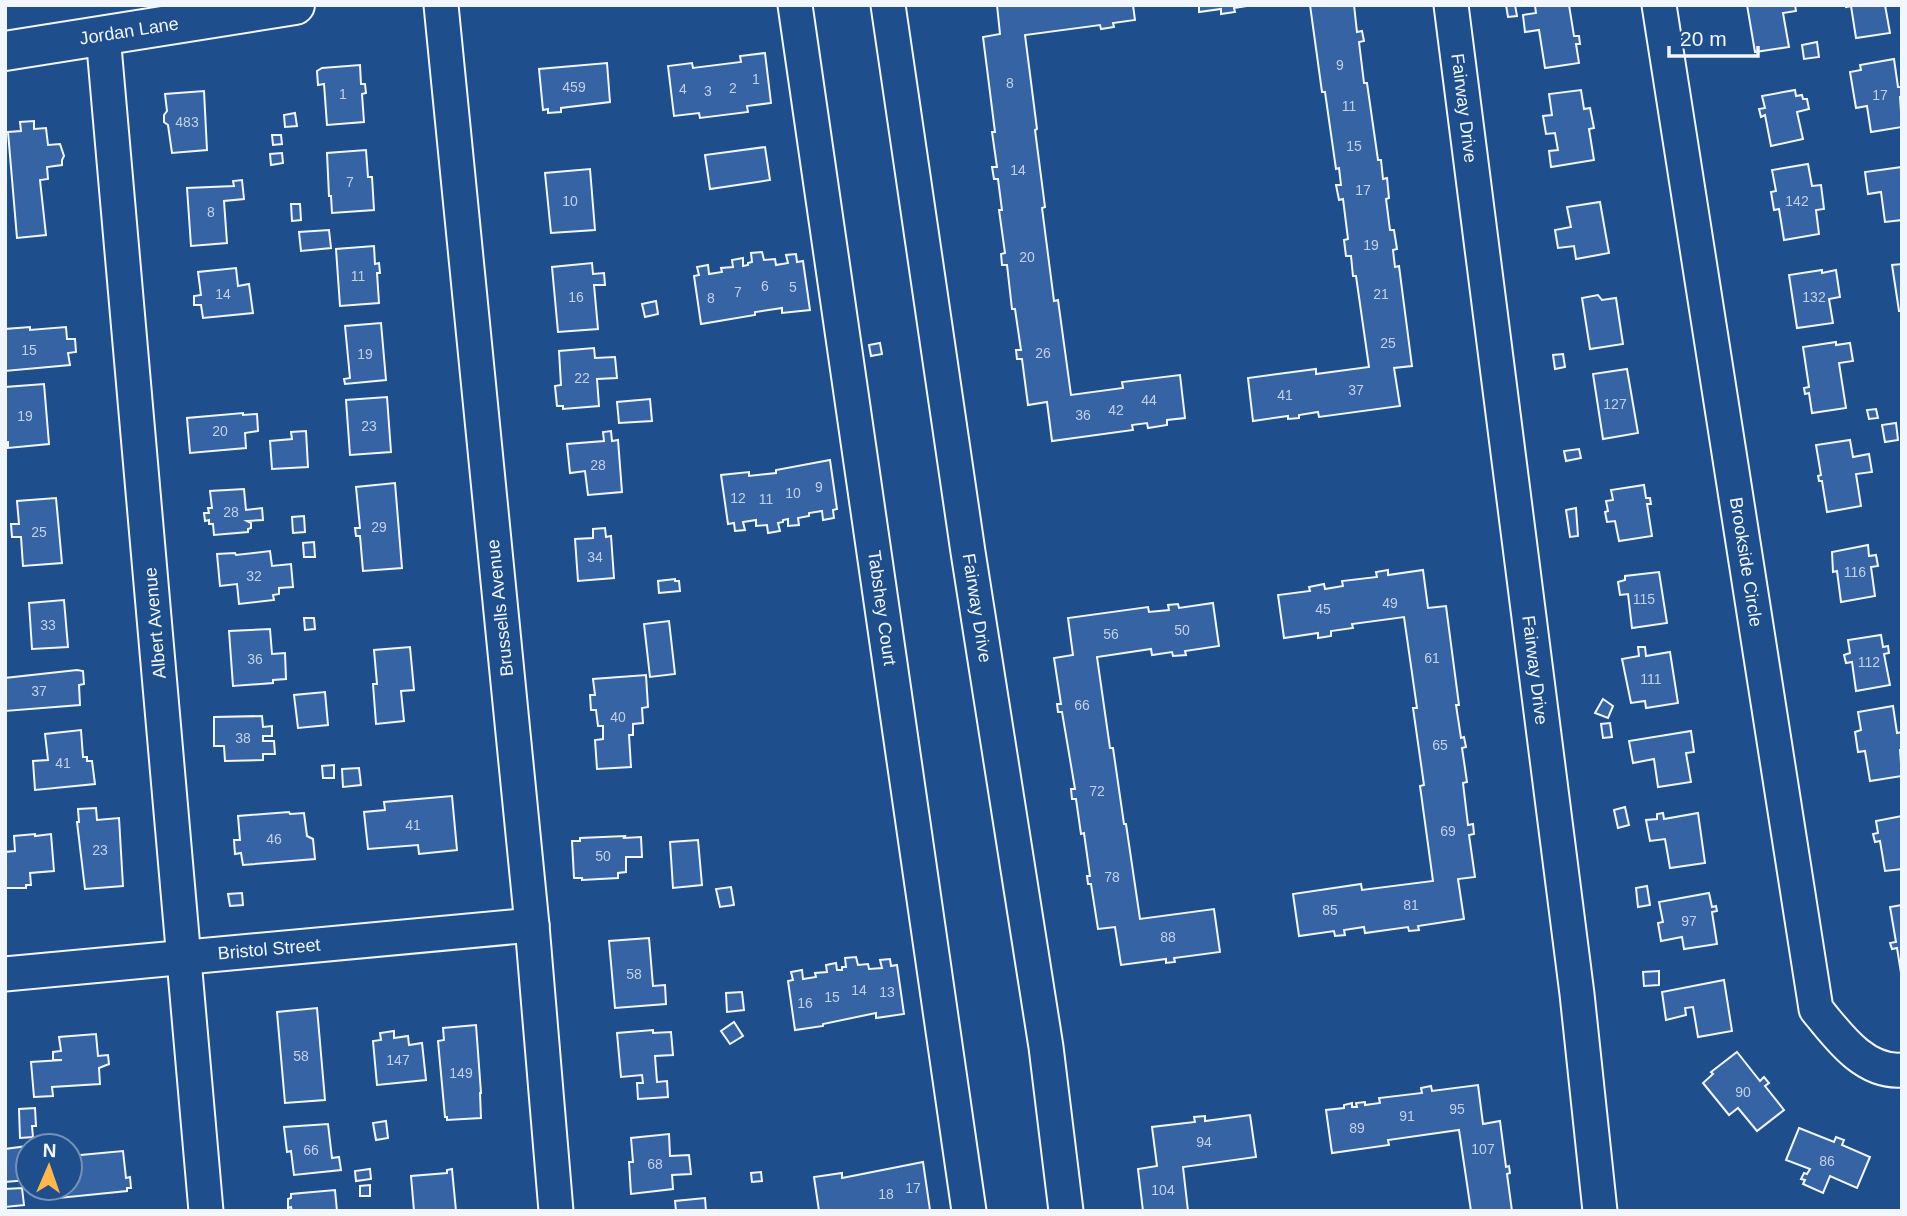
<svg xmlns="http://www.w3.org/2000/svg" width="1907" height="1216" viewBox="0 0 1907 1216" font-family="Arial,sans-serif">
	<style>
		.building { fill: #3563a3; stroke: #f2f6ff; stroke-width: 2 }
		.lines { fill: none; stroke-linecap: round; stroke-linejoin: round }
		.minor-casing { stroke: #f2f6ff; stroke-width: 37 }
		.major-casing { stroke: #f2f6ff; stroke-width: 42 }
		.minor { stroke: #1f4e8c; stroke-width: 33 }
		.major { stroke: #1f4e8c; stroke-width: 38 }
		.labels { text-anchor: middle; dominant-baseline: central; stroke-width: 5; stroke-linejoin: round; paint-order: stroke }
		.number-label { font-size: 14px; fill: #c3d1e8 }
		.street-label { font-size: 18px; fill: #f2f6ff; stroke: #1f4e8c }
	</style>
	<rect width="100%" height="100%" fill="#1f4e8c"/>
	<g class="building">
		<polygon points="997,5 1133,5 1135,20 1113,23 1114,27 1101,29 1100,25 1025,35 1037,129 1035,130 1045,207 1042,208 1054,301 1058,300 1071,395 1123,388 1122,382 1180,375 1185,418 1167,420 1167,425 1148,428 1147,423 1132,425 1133,430 1052,441 1047,402 1028,405 1022,359 1017,359 1016,350 1021,350 1015,309 1012,309 1007,265 1002,265 1001,254 1005,253 999,210 1002,210 998,179 994,179 992,167 997,167 992,132 995,132 983,37 1000,34"/>
		<polygon points="1199,5 1253,5 1234,8 1235,12 1221,14 1221,9 1199,12"/>
		<polygon points="1310,5 1354,5 1357,32 1362,31 1364,41 1359,42 1364,83 1367,83 1378,160 1381,160 1383,179 1387,178 1389,198 1386,199 1390,230 1394,230 1397,249 1393,250 1395,267 1399,266 1412,366 1394,368 1400,406 1319,417 1318,412 1299,415 1299,418 1288,419 1288,416 1253,421 1248,378 1316,369 1316,374 1369,367 1356,276 1353,276 1351,256 1346,256 1344,240 1348,239 1343,199 1339,200 1336,185 1341,185 1339,168 1336,169 1325,92 1322,92"/>
		<polygon points="1506,5 1515,5 1517,16 1508,17"/>
		<polygon points="1542,5 1569,5 1574,36 1579,36 1580,44 1576,44 1579,63 1545,68 1539,30 1525,32 1523,15 1536,13 1535,6"/>
		<polygon points="1747,5 1795,5 1796,11 1783,13 1789,47 1755,52"/>
		<polygon points="1845,5 1885,5 1890,33 1856,38 1851,6 1846,7"/>
		<polygon points="1817,42 1819,57 1804,59 1802,45"/>
		<polygon points="765,53 771,103 747,106 748,112 700,118 699,113 674,116 668,66 692,63 693,68 741,62 740,56"/>
		<polygon points="1894,59 1898,87 1902,87 1902,97 1900,97 1902,127 1871,132 1867,106 1856,108 1850,72 1861,70 1860,65"/>
		<polygon points="607,63 610,102 561,108 561,112 548,113 548,109 543,110 539,69"/>
		<polygon points="360,65 361,84 365,84 366,93 362,94 364,122 327,125 324,84 318,85 317,71 322,68"/>
		<polygon points="1581,90 1584,109 1590,108 1594,128 1589,129 1594,160 1551,167 1549,151 1558,150 1555,133 1546,134 1543,116 1552,115 1549,94"/>
		<polygon points="1795,90 1796,96 1802,95 1803,99 1807,99 1809,109 1797,112 1803,139 1771,146 1765,115 1761,117 1759,109 1765,108 1762,96"/>
		<polygon points="204,91 207,150 172,153 168,125 164,122 164,115 167,111 165,94"/>
		<polygon points="295,113 297,126 285,127 284,115"/>
		<polygon points="34,121 34,129 46,128 48,145 60,144 64,156 62,160 62,165 47,167 48,179 40,180 46,235 17,238 8,132 21,131 20,122"/>
		<polygon points="272,135 281,135 282,144 273,145"/>
		<polygon points="765,147 770,180 710,189 705,155"/>
		<polygon points="366,150 368,177 372,177 374,210 332,213 331,196 329,196 327,153"/>
		<polygon points="282,153 283,163 271,165 270,154"/>
		<polygon points="1808,164 1812,186 1821,185 1824,209 1816,210 1819,234 1784,240 1779,209 1774,210 1771,192 1776,191 1772,170"/>
		<polygon points="1902,167 1902,220 1885,222 1881,192 1868,194 1865,172"/>
		<polygon points="590,169 595,230 551,233 545,173"/>
		<polygon points="242,180 244,199 224,201 227,243 191,246 187,188 234,186 233,181"/>
		<polygon points="1600,202 1609,253 1576,259 1574,246 1558,248 1555,230 1571,227 1567,207"/>
		<polygon points="291,204 300,204 301,220 292,221"/>
		<polygon points="329,230 331,248 301,251 299,232"/>
		<polygon points="374,246 375,264 379,263 380,273 377,273 379,303 340,306 336,249"/>
		<polygon points="762,252 764,260 775,259 776,265 788,263 786,255 796,254 797,262 803,261 810,310 782,313 782,308 755,312 755,315 701,324 694,276 699,275 697,267 708,265 709,274 722,272 721,268 733,267 732,260 743,258 743,266 748,265 748,263 752,262 751,253"/>
		<polygon points="592,263 593,274 604,273 605,285 594,285 598,329 558,332 552,267"/>
		<polygon points="1902,264 1902,311 1899,311 1892,265"/>
		<polygon points="236,268 238,286 249,284 253,313 203,318 201,305 194,305 194,296 201,295 198,272"/>
		<polygon points="1822,270 1822,273 1836,270 1840,297 1829,299 1833,323 1797,328 1789,275"/>
		<polygon points="1598,295 1602,300 1616,298 1623,344 1590,349 1582,298"/>
		<polygon points="656,301 658,314 645,317 642,304"/>
		<polygon points="381,323 386,380 345,384 344,379 350,378 345,326"/>
		<polygon points="30,327 30,330 66,327 67,339 75,339 76,352 68,353 70,365 5,371 5,329"/>
		<polygon points="1836,342 1836,345 1850,343 1853,361 1839,363 1846,408 1812,413 1809,393 1805,394 1804,388 1809,387 1803,347"/>
		<polygon points="880,343 882,354 871,356 869,345"/>
		<polygon points="594,348 595,358 615,357 617,378 597,379 599,406 563,409 563,406 557,406 555,386 561,385 559,351"/>
		<polygon points="1563,354 1565,367 1555,369 1553,355"/>
		<polygon points="1627,369 1638,433 1603,439 1593,374"/>
		<polygon points="44,384 49,444 8,448 8,442 5,442 5,387"/>
		<polygon points="387,397 391,452 350,455 346,400"/>
		<polygon points="650,399 652,421 619,423 617,402"/>
		<polygon points="1876,409 1878,418 1869,419 1867,410"/>
		<polygon points="243,413 243,415 257,414 258,431 245,433 246,448 190,453 187,418"/>
		<polygon points="1896,423 1898,440 1885,442 1882,425"/>
		<polygon points="306,431 308,467 272,469 270,441 292,439 291,432"/>
		<polygon points="611,431 612,441 618,440 622,492 588,495 585,471 570,473 567,444 604,441 603,432"/>
		<polygon points="1850,440 1853,457 1869,454 1872,472 1856,474 1861,506 1827,512 1822,481 1819,481 1818,476 1821,475 1816,445"/>
		<polygon points="1579,449 1581,458 1566,461 1564,451"/>
		<polygon points="830,460 837,509 833,510 834,518 823,520 822,511 809,513 809,516 798,518 799,525 788,526 788,519 783,520 783,522 778,523 780,531 768,533 767,525 756,526 756,520 743,522 745,530 735,531 734,523 728,524 721,475 749,472 749,476 776,473 776,470"/>
		<polygon points="395,483 402,568 363,571 360,536 356,536 355,528 360,528 356,487"/>
		<polygon points="1644,485 1646,498 1650,498 1651,504 1647,504 1652,536 1619,541 1615,521 1607,522 1605,512 1608,511 1606,501 1613,500 1611,490"/>
		<polygon points="244,489 246,510 262,508 263,520 247,521 251,523 251,528 248,529 248,532 214,535 213,524 209,524 209,520 205,521 204,513 209,513 208,508 212,508 210,491"/>
		<polygon points="56,498 62,563 23,566 21,537 12,537 11,524 19,524 17,501"/>
		<polygon points="1576,508 1578,536 1570,537 1566,510"/>
		<polygon points="304,516 305,532 293,533 292,517"/>
		<polygon points="605,528 606,537 611,536 614,578 578,581 575,539 593,538 593,529"/>
		<polygon points="314,542 315,557 304,557 303,543"/>
		<polygon points="1868,545 1869,556 1876,555 1878,566 1871,567 1875,596 1841,602 1837,571 1833,572 1832,552"/>
		<polygon points="270,551 272,566 291,564 293,587 279,588 279,594 273,595 274,600 239,604 237,584 220,586 217,554 235,553 236,555"/>
		<polygon points="1388,570 1388,575 1423,570 1428,608 1446,606 1459,705 1456,705 1461,738 1464,737 1466,747 1462,748 1467,782 1463,783 1468,825 1473,824 1474,834 1469,835 1475,877 1458,879 1464,919 1418,926 1419,930 1409,931 1408,927 1365,933 1364,927 1344,930 1345,935 1335,936 1334,931 1299,936 1293,894 1361,884 1362,890 1433,881 1420,786 1424,785 1413,708 1417,708 1404,617 1352,624 1353,628 1331,631 1331,636 1318,638 1318,633 1284,638 1278,595 1310,591 1309,587 1324,584 1325,589 1343,586 1342,581 1377,577 1376,572"/>
		<polygon points="1659,572 1667,623 1632,628 1628,594 1620,595 1618,582 1625,580 1625,576"/>
		<polygon points="675,579 675,581 679,581 680,591 659,593 658,581"/>
		<polygon points="64,600 68,647 32,649 29,603"/>
		<polygon points="1213,603 1219,646 1185,651 1186,655 1173,656 1172,652 1152,655 1151,649 1097,657 1110,748 1113,748 1124,824 1126,824 1140,919 1214,909 1220,952 1174,958 1175,962 1166,963 1166,959 1121,965 1115,927 1098,929 1091,884 1088,884 1087,876 1090,876 1084,833 1081,834 1076,799 1072,799 1071,789 1075,789 1062,712 1058,712 1057,704 1061,704 1054,658 1073,655 1068,618 1148,607 1149,612 1169,610 1168,605 1178,604 1179,608"/>
		<polygon points="304,618 314,618 315,629 305,630"/>
		<polygon points="669,621 675,674 650,677 644,624"/>
		<polygon points="270,629 272,654 285,653 286,679 273,680 273,683 233,686 229,631"/>
		<polygon points="1881,635 1883,647 1888,646 1889,653 1884,654 1890,685 1856,691 1852,662 1846,663 1844,655 1850,653 1848,640"/>
		<polygon points="410,647 414,690 401,691 404,721 376,724 373,684 377,684 374,650"/>
		<polygon points="1638,647 1645,647 1646,656 1670,652 1678,703 1646,708 1645,701 1631,703 1622,659 1639,656"/>
		<polygon points="77,670 83,671 84,684 79,685 80,705 5,711 5,678"/>
		<polygon points="646,675 648,707 642,708 643,723 633,724 633,735 629,735 631,767 597,769 595,740 603,739 603,726 598,726 596,710 591,710 590,695 595,695 593,679"/>
		<polygon points="325,692 328,725 298,728 294,695"/>
		<polygon points="1603,699 1613,706 1608,718 1595,713"/>
		<polygon points="1893,706 1897,733 1902,732 1902,750 1900,750 1902,776 1870,781 1865,751 1858,752 1855,732 1861,730 1858,712"/>
		<polygon points="262,716 263,727 272,726 272,736 263,736 263,741 274,741 275,754 263,754 263,760 225,761 224,746 214,746 214,717"/>
		<polygon points="1610,723 1612,737 1603,738 1601,724"/>
		<polygon points="81,730 83,757 87,757 87,761 92,761 95,784 35,790 33,761 48,760 45,734"/>
		<polygon points="1691,731 1694,752 1686,753 1691,782 1658,787 1654,759 1633,763 1629,741"/>
		<polygon points="334,765 334,778 323,778 322,766"/>
		<polygon points="359,768 361,785 343,787 342,769"/>
		<polygon points="452,796 457,850 419,854 418,845 368,849 364,812 385,810 384,802"/>
		<polygon points="1625,807 1629,825 1618,828 1614,810"/>
		<polygon points="96,808 97,820 119,818 123,886 85,889 77,822 79,822 78,809"/>
		<polygon points="289,812 290,814 304,813 307,836 313,839 315,859 243,865 241,853 235,854 234,840 240,840 238,816"/>
		<polygon points="1663,813 1664,819 1698,813 1705,863 1670,868 1665,839 1650,841 1646,820 1657,819 1657,814"/>
		<polygon points="1902,816 1902,869 1885,871 1880,841 1875,842 1873,834 1878,833 1876,821"/>
		<polygon points="35,834 35,836 51,834 54,871 30,873 31,885 26,885 26,888 5,888 5,852 15,851 14,836"/>
		<polygon points="625,836 624,838 641,837 642,857 626,857 626,872 618,873 618,878 582,880 582,878 574,878 572,841 580,841 580,838"/>
		<polygon points="698,840 702,885 673,888 670,842"/>
		<polygon points="1647,886 1650,905 1638,907 1636,888"/>
		<polygon points="731,887 734,905 720,907 716,889"/>
		<polygon points="242,893 243,905 230,906 228,894"/>
		<polygon points="1709,893 1712,907 1716,906 1717,911 1712,912 1717,944 1684,949 1682,937 1661,941 1658,923 1663,922 1659,902"/>
		<polygon points="1902,905 1902,979 1897,948 1892,949 1890,943 1896,942 1890,907"/>
		<polygon points="649,938 653,986 665,985 666,1004 615,1008 609,941"/>
		<polygon points="856,957 858,965 868,964 869,969 882,968 880,960 890,959 891,966 897,965 904,1014 876,1018 876,1013 823,1024 823,1026 795,1030 788,981 793,980 791,972 802,970 803,979 816,977 815,973 827,972 826,965 836,963 837,970 842,970 842,967 846,967 845,958"/>
		<polygon points="1659,971 1659,985 1644,986 1643,972"/>
		<polygon points="1724,980 1732,1031 1698,1037 1693,1007 1685,1008 1686,1015 1666,1020 1662,992"/>
		<polygon points="742,992 744,1010 727,1012 726,993"/>
		<polygon points="317,1008 325,1100 285,1103 277,1012"/>
		<polygon points="734,1022 743,1036 730,1044 721,1031"/>
		<polygon points="476,1025 481,1093 480,1093 481,1118 447,1120 447,1117 445,1117 438,1041 444,1040 443,1028"/>
		<polygon points="653,1030 653,1033 671,1032 673,1055 655,1056 657,1082 667,1081 668,1097 638,1099 637,1083 643,1083 642,1075 621,1077 617,1033"/>
		<polygon points="394,1031 394,1038 408,1036 409,1045 422,1043 426,1080 377,1085 373,1041 381,1040 380,1033"/>
		<polygon points="96,1034 98,1056 108,1055 109,1064 99,1068 100,1084 52,1087 53,1096 34,1097 31,1062 62,1060 53,1060 53,1052 61,1051 59,1037"/>
		<polygon points="1737,1052 1760,1081 1764,1077 1769,1083 1765,1086 1784,1110 1757,1131 1738,1108 1729,1115 1703,1083 1713,1074 1711,1072"/>
		<polygon points="1478,1085 1483,1124 1500,1121 1506,1167 1509,1166 1510,1173 1507,1174 1512,1211 1471,1211 1459,1130 1388,1140 1389,1145 1332,1153 1326,1110 1344,1108 1344,1105 1352,1103 1352,1107 1357,1107 1356,1103 1365,1102 1365,1105 1380,1103 1379,1098 1422,1093 1421,1088 1431,1086 1432,1091"/>
		<polygon points="35,1108 36,1126 32,1126 33,1137 20,1138 19,1109"/>
		<polygon points="1250,1115 1256,1157 1183,1167 1188,1211 1143,1211 1138,1169 1157,1166 1152,1127 1195,1122 1194,1117 1205,1116 1205,1121"/>
		<polygon points="386,1121 388,1138 376,1140 373,1123"/>
		<polygon points="328,1124 332,1158 339,1157 341,1170 294,1175 291,1151 287,1152 284,1127"/>
		<polygon points="1799,1128 1834,1142 1836,1137 1844,1140 1842,1145 1870,1157 1857,1188 1830,1176 1823,1193 1803,1184 1805,1180 1801,1179 1804,1173 1807,1174 1810,1169 1786,1160"/>
		<polygon points="669,1134 670,1156 689,1155 691,1174 672,1175 673,1189 631,1194 629,1162 633,1162 631,1138"/>
		<polygon points="28,1146 28,1180 5,1182 5,1149"/>
		<polygon points="123,1151 126,1178 130,1177 131,1188 127,1188 127,1191 59,1198 58,1188 70,1188 70,1156"/>
		<polygon points="923,1162 930,1210 819,1211 814,1177 842,1173 842,1178"/>
		<polygon points="370,1169 371,1179 356,1181 355,1171"/>
		<polygon points="452,1169 456,1211 414,1211 411,1176 447,1173 447,1170"/>
		<polygon points="761,1172 762,1181 752,1182 751,1173"/>
		<polygon points="370,1185 370,1196 360,1196 360,1186"/>
		<polygon points="22,1188 24,1205 5,1207 5,1189"/>
		<polygon points="335,1190 337,1211 292,1211 291,1207 288,1208 288,1199 291,1198 291,1194"/>
		<polygon points="705,1198 706,1211 676,1211 675,1201"/>
	</g>
	<g class="lines">
		<g class="minor-casing">
			<g id="minor">
				<polyline points="441,5 532,925 556,1211"/>
				<polyline points="795,5 969,1211"/>
				<polyline points="888,5 968,552 1046,1047 1066,1211"/>
				<polyline points="1451,5 1577,994 1600,1211"/>
				<path d="M 1659,5 L 1816,1009 C 1838,1036 1864,1073 1902,1070"/>
				<polyline points="103,35 206,1211"/>
				<polyline points="5,974 532,925"/>
			</g>
		</g>
		<g class="major-casing">
			<polyline id="major" points="5,51 295,5"/>
		</g>
		<use href="#minor" class="minor"/>
		<use href="#major" class="major"/>
	</g>
	<g class="labels">
		<g class="number-label">
			<text x="1340" y="65">9</text>
			<text x="756" y="79">1</text>
			<text x="1010" y="83">8</text>
			<text x="574" y="87">459</text>
			<text x="733" y="88">2</text>
			<text x="683" y="89">4</text>
			<text x="708" y="91">3</text>
			<text x="343" y="94">1</text>
			<text x="1880" y="95">17</text>
			<text x="1349" y="106">11</text>
			<text x="187" y="122">483</text>
			<text x="1354" y="146">15</text>
			<text x="1018" y="170">14</text>
			<text x="350" y="182">7</text>
			<text x="1363" y="190">17</text>
			<text x="570" y="201">10</text>
			<text x="1797" y="201">142</text>
			<text x="211" y="212">8</text>
			<text x="1371" y="245">19</text>
			<text x="1027" y="257">20</text>
			<text x="358" y="276">11</text>
			<text x="765" y="286">6</text>
			<text x="793" y="287">5</text>
			<text x="738" y="292">7</text>
			<text x="223" y="294">14</text>
			<text x="1381" y="294">21</text>
			<text x="576" y="297">16</text>
			<text x="1814" y="297">132</text>
			<text x="711" y="298">8</text>
			<text x="1388" y="343">25</text>
			<text x="29" y="350">15</text>
			<text x="1043" y="353">26</text>
			<text x="365" y="354">19</text>
			<text x="582" y="378">22</text>
			<text x="1356" y="390">37</text>
			<text x="1285" y="395">41</text>
			<text x="1149" y="400">44</text>
			<text x="1615" y="404">127</text>
			<text x="1116" y="410">42</text>
			<text x="1083" y="415">36</text>
			<text x="25" y="416">19</text>
			<text x="369" y="426">23</text>
			<text x="220" y="431">20</text>
			<text x="598" y="465">28</text>
			<text x="819" y="487">9</text>
			<text x="793" y="493">10</text>
			<text x="738" y="498">12</text>
			<text x="766" y="499">11</text>
			<text x="231" y="512">28</text>
			<text x="379" y="527">29</text>
			<text x="39" y="532">25</text>
			<text x="595" y="557">34</text>
			<text x="1855" y="572">116</text>
			<text x="254" y="576">32</text>
			<text x="1644" y="599">115</text>
			<text x="1390" y="603">49</text>
			<text x="1323" y="609">45</text>
			<text x="48" y="625">33</text>
			<text x="1182" y="630">50</text>
			<text x="1111" y="634">56</text>
			<text x="1432" y="658">61</text>
			<text x="255" y="659">36</text>
			<text x="1869" y="662">112</text>
			<text x="1651" y="679">111</text>
			<text x="39" y="691">37</text>
			<text x="1082" y="705">66</text>
			<text x="618" y="717">40</text>
			<text x="243" y="738">38</text>
			<text x="1440" y="745">65</text>
			<text x="63" y="763">41</text>
			<text x="1097" y="791">72</text>
			<text x="413" y="825">41</text>
			<text x="1448" y="831">69</text>
			<text x="274" y="839">46</text>
			<text x="100" y="850">23</text>
			<text x="603" y="856">50</text>
			<text x="1112" y="877">78</text>
			<text x="1411" y="905">81</text>
			<text x="1330" y="910">85</text>
			<text x="1689" y="921">97</text>
			<text x="1168" y="937">88</text>
			<text x="634" y="974">58</text>
			<text x="859" y="990">14</text>
			<text x="887" y="992">13</text>
			<text x="832" y="997">15</text>
			<text x="805" y="1003">16</text>
			<text x="301" y="1056">58</text>
			<text x="398" y="1060">147</text>
			<text x="461" y="1073">149</text>
			<text x="1743" y="1092">90</text>
			<text x="1457" y="1109">95</text>
			<text x="1407" y="1116">91</text>
			<text x="1357" y="1128">89</text>
			<text x="1204" y="1142">94</text>
			<text x="1483" y="1149">107</text>
			<text x="311" y="1150">66</text>
			<text x="1827" y="1161">86</text>
			<text x="655" y="1164">68</text>
			<text x="913" y="1188">17</text>
			<text x="1163" y="1190">104</text>
			<text x="886" y="1194">18</text>
		</g>
		<g class="street-label">
			<text transform="translate(129 31) rotate(-9)">Jordan Lane</text>
			<text transform="translate(1464 108) rotate(83)">Fairway Drive</text>
			<text transform="translate(1746 562) rotate(81)">Brookside Circle</text>
			<text transform="translate(500 608) rotate(-96)">Brussells Avenue</text>
			<text transform="translate(882 608) rotate(82)">Tabshey Court</text>
			<text transform="translate(977 608) rotate(81)">Fairway Drive</text>
			<text transform="translate(155 623) rotate(-95)">Albert Avenue</text>
			<text transform="translate(1535 670) rotate(83)">Fairway Drive</text>
			<text transform="translate(269 949) rotate(-5)">Bristol Street</text>
		</g>
	</g>
	<rect width="1907" height="1216" fill="none" stroke="#f2f6ff" stroke-width="14"/>
	<g transform="translate(49 1167) rotate(2)"><circle r="33" fill="#1f4e8c" stroke="#7391ba" stroke-width="2"/>
	<path d="M0-5L12 26L0 18L-12 26Z" fill="#ffb74d"/>
	<text y="-10" font-size="19" font-weight="bold" text-anchor="middle" fill="#f2f6ff">N</text>
	</g>
	<path d="M1669 46v10h89v-10" fill="none" stroke="#f2f6ff" stroke-width="3.5"/>
	<text x="1680" y="46" font-size="21" fill="#f2f6ff" stroke="#1f4e8c" stroke-width="5" paint-order="stroke">20 m</text>
</svg>
